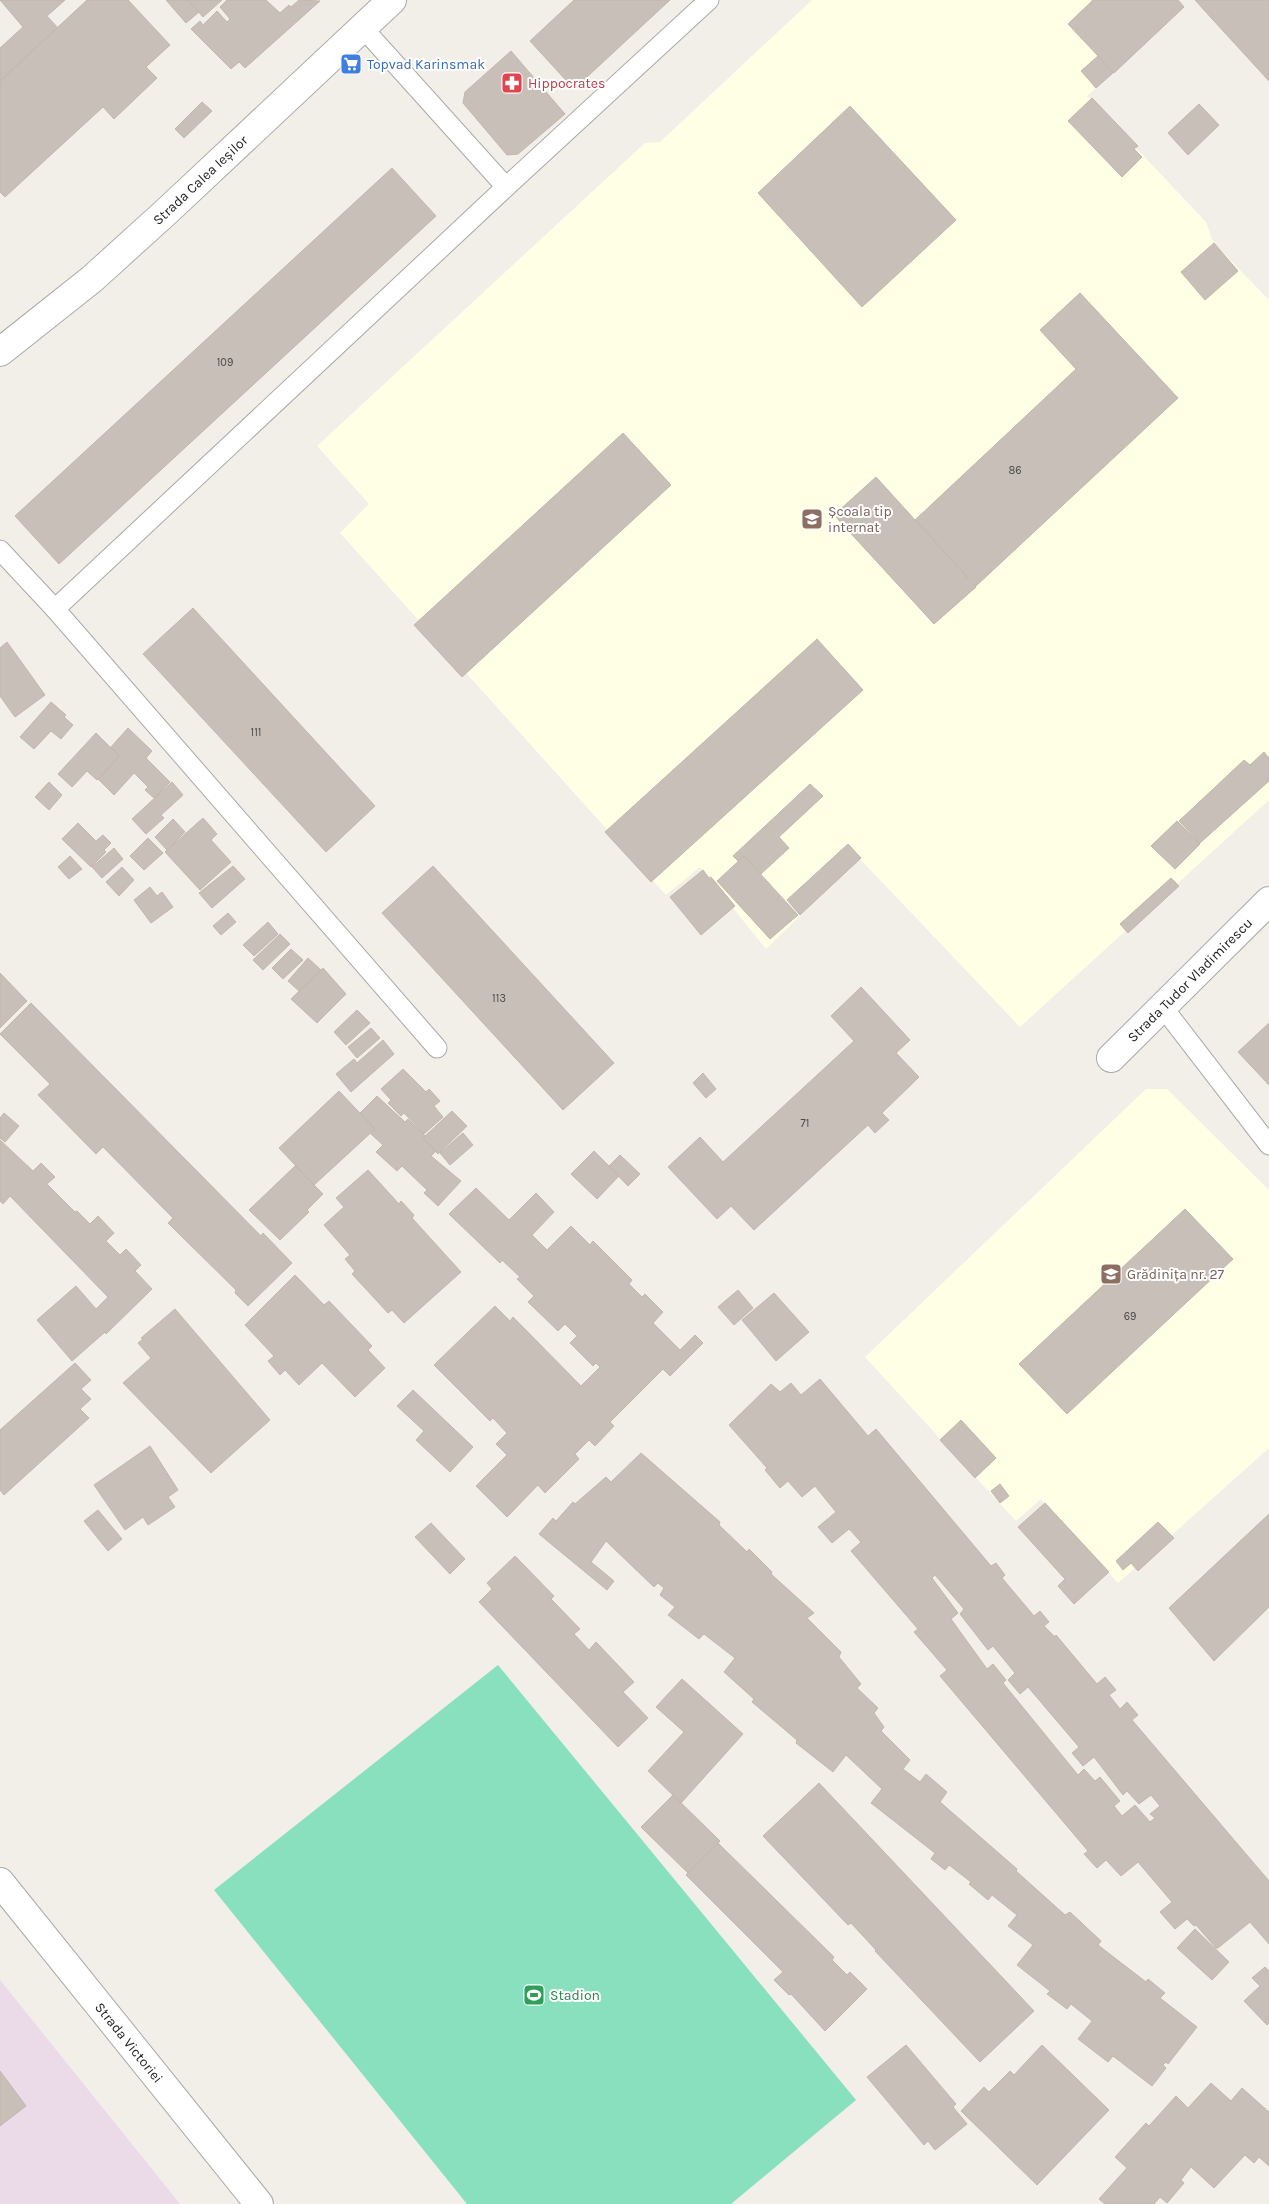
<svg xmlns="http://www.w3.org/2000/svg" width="1269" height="2204" viewBox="0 0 1269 2204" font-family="Karla,sans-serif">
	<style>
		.industrial { fill: #ebdbe8 }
		.education { fill: #ffffe5 }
		.pitch { fill: #88e0be }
		.building { fill: #c7bfb8; stroke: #c4b6ab; fill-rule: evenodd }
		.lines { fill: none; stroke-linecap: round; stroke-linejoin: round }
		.service-casing { stroke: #a9a9a9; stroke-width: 21 }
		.minor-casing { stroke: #a9a9a9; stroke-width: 30 }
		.tertiary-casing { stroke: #a9a9a9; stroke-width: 30 }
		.service { stroke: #fff; stroke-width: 19 }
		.minor { stroke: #fff; stroke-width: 28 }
		.tertiary { stroke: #fff; stroke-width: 28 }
		.labels { text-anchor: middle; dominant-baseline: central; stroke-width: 4; stroke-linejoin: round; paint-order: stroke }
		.number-label { font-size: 11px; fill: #4b4948 }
		.shop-label { font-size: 14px; fill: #366cbe; stroke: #fff; text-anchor: start }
		.health-label { font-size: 14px; fill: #be3a42; stroke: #fff; text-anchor: start }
		.street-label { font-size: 14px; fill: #222; stroke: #fff }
		.education-label { font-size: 14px; fill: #785e54; stroke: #fff; text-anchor: start }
		.leisure-label { font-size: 14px; fill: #27864d; stroke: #fff; text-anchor: start }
	</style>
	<rect width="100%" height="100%" fill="#f2efe9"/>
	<polygon class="industrial" points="0,1980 180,2204 0,2204"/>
	<g class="education">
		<polygon points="812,0 1090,0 1138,51 1087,96 1206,222 1213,242 1269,300 1269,800 1020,1027 859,858 766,949 700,867 666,895 340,533 369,504 317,446 645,143 660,142"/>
		<polygon points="1146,1089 1167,1089 1269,1190 1269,1448 1118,1583 1041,1499 1016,1521 865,1357"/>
	</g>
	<polygon class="pitch" points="498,1665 856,2100 731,2204 467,2204 214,1890"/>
	<g class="building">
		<polygon points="0,0 65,0 47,16 58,28 0,81 0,48 23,27"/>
		<polygon points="87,0 128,0 170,45 146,67 157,78 114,119 103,107 5,197 0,192 0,81"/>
		<polygon points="166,0 188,0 199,12 186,23"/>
		<polygon points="188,0 222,0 203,17"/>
		<polygon points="227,0 266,0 280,13 289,5 291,7 299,0 320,1 245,68 239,62 231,69 191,29 200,21 203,25 217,11 227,22 230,19 220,7"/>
		<polygon points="574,0 670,0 574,89 530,41"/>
		<polygon points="1093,0 1178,0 1184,7 1114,73 1068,24"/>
		<polygon points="1195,0 1269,0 1269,81 1214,21"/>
		<polygon points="511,51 565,114 518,154 507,155 463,103 465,92"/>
		<polygon points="1098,56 1113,73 1096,88 1081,71"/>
		<polygon points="1092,98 1138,146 1134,149 1142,157 1122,177 1068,121"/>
		<polygon points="202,102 212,111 184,138 175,129"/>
		<polygon points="1199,104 1219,125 1188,155 1168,133"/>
		<polygon points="850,106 956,220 862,307 758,193"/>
		<polygon points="392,168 436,216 59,564 15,516"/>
		<polygon points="1214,243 1238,271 1205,300 1181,272"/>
		<polygon points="1080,293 1178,398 976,586 915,520 1076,369 1040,330"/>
		<polygon points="623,433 671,485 462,677 414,625"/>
		<polygon points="876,477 976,587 934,624 834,515"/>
		<polygon points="193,608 375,806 326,852 143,654"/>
		<polygon points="817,639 863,690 651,882 605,832"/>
		<polygon points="7,642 45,695 15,717 0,696 0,648"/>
		<polygon points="51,702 66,715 64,717 73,725 61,739 51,731 34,749 20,737"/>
		<polygon points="128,728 152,751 146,758 170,782 154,798 145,790 148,787 134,773 114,795 98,779 119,756 111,747"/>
		<polygon points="96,733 119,756 97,780 87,771 72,787 58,774"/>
		<polygon points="1264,752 1269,758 1269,781 1200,843 1179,821 1244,760 1250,765"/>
		<polygon points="49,782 62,795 49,810 35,797"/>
		<polygon points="172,782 183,795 161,815 164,818 146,834 132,819"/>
		<polygon points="810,784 823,796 779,837 789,848 761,874 744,856 738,861 733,856"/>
		<polygon points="203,818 217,834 211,840 231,862 200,890 165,852"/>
		<polygon points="173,819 185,832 167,850 155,837"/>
		<polygon points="1177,821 1200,844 1175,869 1151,846"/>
		<polygon points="78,823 96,841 103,835 111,843 104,850 106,852 91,867 62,839"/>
		<polygon points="148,838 163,853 144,870 130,856"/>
		<polygon points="848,844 861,858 800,915 787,900"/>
		<polygon points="114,848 123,859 102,878 92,867"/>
		<polygon points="70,856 82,869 69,879 58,867"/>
		<polygon points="744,856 798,915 770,939 717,881"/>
		<polygon points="233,866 245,879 212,908 199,893"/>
		<polygon points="433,866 614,1063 563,1110 382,913"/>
		<polygon points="122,867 134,880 119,896 106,882"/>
		<polygon points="703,870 709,878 711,877 735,906 701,935 670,897"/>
		<polygon points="1171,878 1179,886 1128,933 1120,924"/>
		<polygon points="150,887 157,896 162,892 173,907 151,923 134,900"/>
		<polygon points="228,913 236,922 221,935 213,926"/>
		<polygon points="268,922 278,934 254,956 243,945"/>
		<polygon points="280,934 290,944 263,970 253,960"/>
		<polygon points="291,949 303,960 283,979 272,968"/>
		<polygon points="308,958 321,970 299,991 288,981"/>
		<polygon points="323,968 346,994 317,1023 291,999"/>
		<polygon points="0,973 27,1001 0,1028"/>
		<polygon points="861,987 910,1040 896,1053 919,1077 882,1113 889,1120 875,1133 868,1125 754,1230 731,1206 717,1219 668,1167 700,1137 723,1162 854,1041 831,1016"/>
		<polygon points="31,1003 261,1236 263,1233 292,1263 248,1306 235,1293 236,1290 168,1223 173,1218 103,1147 96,1154 38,1095 50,1084 0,1034"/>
		<polygon points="357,1010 370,1023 346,1045 334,1032"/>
		<polygon points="1269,1023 1269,1085 1238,1052"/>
		<polygon points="371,1028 380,1038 357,1058 348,1047"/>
		<polygon points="383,1040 394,1054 351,1092 336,1074 354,1059 357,1063"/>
		<polygon points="403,1069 426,1092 429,1089 440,1101 434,1106 443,1117 424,1134 404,1113 401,1116 388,1103 391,1100 381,1089"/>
		<polygon points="703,1073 716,1089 706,1098 693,1083"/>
		<polygon points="339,1091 375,1129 314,1185 279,1148"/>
		<polygon points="377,1096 405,1122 408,1119 425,1136 423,1138 436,1151 431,1156 461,1181 438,1206 424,1193 427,1190 402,1166 397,1171 376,1152 383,1145 371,1134 375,1129 360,1113"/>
		<polygon points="452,1111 467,1126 438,1154 423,1138"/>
		<polygon points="4,1113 19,1126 5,1142 0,1138 0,1118"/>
		<polygon points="463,1133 473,1145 450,1165 440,1153"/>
		<polygon points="0,1140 33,1171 41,1163 55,1177 47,1184 75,1212 77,1211 90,1224 98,1216 114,1233 106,1241 120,1255 126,1249 141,1265 135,1271 152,1289 106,1334 105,1332 72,1361 37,1320 76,1286 96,1309 108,1297 10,1196 3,1204 0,1201"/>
		<polygon points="594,1151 619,1176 597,1199 571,1174"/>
		<polygon points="620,1155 640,1174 628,1186 609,1166"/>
		<polygon points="295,1166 323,1194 307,1210 309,1212 280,1240 249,1210"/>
		<polygon points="368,1170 399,1204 401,1201 414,1215 412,1218 461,1272 404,1323 392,1310 388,1313 352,1274 355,1271 345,1259 350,1255 324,1225 344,1207 336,1198"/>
		<polygon points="476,1188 509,1220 536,1193 554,1212 532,1235 547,1250 571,1226 590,1245 593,1241 632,1280 629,1284 642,1297 645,1294 663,1312 653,1323 680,1350 695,1335 703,1343 670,1376 663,1369 610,1422 614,1426 595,1446 589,1440 575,1454 579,1459 545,1493 538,1485 507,1517 476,1486 507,1455 496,1444 507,1433 493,1418 490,1421 434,1365 495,1306 510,1321 513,1317 581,1386 600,1367 596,1363 593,1366 570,1343 577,1336 565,1324 558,1331 528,1302 534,1296 517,1279 520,1277 502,1260 500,1263 449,1214"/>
		<polygon points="1185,1209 1233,1259 1067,1414 1019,1364"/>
		<polygon points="295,1275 324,1305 329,1301 372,1346 368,1350 385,1368 355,1397 322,1363 299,1385 285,1370 280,1375 268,1361 274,1356 245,1325"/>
		<polygon points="738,1290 753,1308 734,1325 718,1307"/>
		<polygon points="774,1293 809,1332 776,1361 742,1320"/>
		<polygon points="175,1309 270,1420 211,1473 123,1383 151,1358 138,1343 143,1339 141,1338"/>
		<polygon points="75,1363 91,1380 81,1389 91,1399 80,1409 89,1418 4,1495 0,1490 0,1430"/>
		<path d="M 820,1379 L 868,1436 L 876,1429 L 991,1566 L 996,1563 L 1005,1575 L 1002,1578 L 1034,1616 L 1040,1611 L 1049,1622 L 1044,1626 L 1055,1637 L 1056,1635 L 1097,1684 L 1105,1677 L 1116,1690 L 1109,1695 L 1120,1709 L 1127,1702 L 1138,1715 L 1132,1720 L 1269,1881 L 1269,1944 L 1250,1922 L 1218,1948 L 1216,1948 L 1196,1925 L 1194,1926 L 1187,1919 L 1175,1929 L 1160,1912 L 1172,1902 L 1138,1862 L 1121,1876 L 1106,1860 L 1097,1868 L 1084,1854 L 1088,1851 L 940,1676 L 947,1670 L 914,1632 L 918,1629 L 851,1551 L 861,1542 L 849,1529 L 832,1543 L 818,1527 L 836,1512 L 815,1486 L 802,1497 L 788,1481 L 780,1488 L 765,1470 L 767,1468 L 729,1425 L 771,1384 L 780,1392 L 791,1383 L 801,1395 ZM 935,1575 L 964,1609 L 960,1614 L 988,1650 L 993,1646 L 1015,1673 L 1008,1680 L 1020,1694 L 1028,1687 L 1079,1747 L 1072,1753 L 1083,1766 L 1094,1757 L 1123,1795 L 1127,1791 L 1139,1804 L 1151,1795 L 1160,1806 L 1150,1814 L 1155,1818 L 1150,1822 L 1135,1805 L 1122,1816 L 1114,1806 L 1120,1801 L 1100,1777 L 1095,1781 L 1084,1769 L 1078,1775 L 1003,1683 L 1006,1680 L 993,1664 L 987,1669 L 951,1619 L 958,1613 L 932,1578 Z"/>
		<polygon points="413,1390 473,1447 450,1472 416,1440 424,1431 397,1406"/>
		<polygon points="961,1420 996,1458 975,1478 940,1440"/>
		<polygon points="150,1446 178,1490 168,1497 175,1507 148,1525 143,1517 125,1530 94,1485"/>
		<polygon points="641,1453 720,1522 719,1525 747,1552 749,1549 772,1572 771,1574 814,1613 807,1618 841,1652 839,1657 861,1684 857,1688 878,1708 874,1713 884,1727 881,1731 910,1760 903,1769 920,1782 926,1774 947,1792 940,1802 1017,1869 1016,1871 1065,1915 1070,1912 1101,1941 1098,1945 1146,1982 1148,1979 1165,1993 1160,1998 1197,2027 1168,2064 1166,2062 1163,2065 1166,2068 1152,2086 1113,2056 1108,2062 1078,2039 1092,2021 1071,2004 1067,2009 1047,1994 1050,1991 1017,1965 1033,1945 1008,1926 1017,1915 992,1895 988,1900 969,1884 971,1882 949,1865 945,1870 931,1859 935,1853 871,1803 882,1789 846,1755 833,1772 796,1743 797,1740 752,1702 754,1699 724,1672 735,1658 704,1634 699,1639 668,1615 675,1607 660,1595 664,1588 658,1583 654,1587 606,1541 591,1562 614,1581 607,1590 539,1534 553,1518 556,1521 573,1502 575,1504 606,1477 611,1482"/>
		<polygon points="1000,1484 1009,1496 1000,1503 991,1491"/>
		<polygon points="1045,1503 1109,1572 1074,1604 1058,1586 1065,1579 1018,1527"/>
		<polygon points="98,1510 122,1539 108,1551 84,1521"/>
		<polygon points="1269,1514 1269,1607 1214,1661 1169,1608"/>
		<polygon points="1158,1522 1174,1538 1138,1571 1131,1563 1123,1570 1116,1561"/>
		<polygon points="431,1523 465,1559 450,1574 415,1537"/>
		<polygon points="515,1556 554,1596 551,1599 580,1629 574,1634 589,1650 596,1642 634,1682 623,1692 648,1718 618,1747 479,1602 492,1589 487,1583"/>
		<polygon points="682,1679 743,1734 681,1803 648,1771 684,1732 656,1707"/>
		<polygon points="819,1783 1034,2011 980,2062 875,1951 876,1950 851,1923 848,1925 763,1836"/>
		<polygon points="673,1795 720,1841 688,1873 641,1827"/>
		<polygon points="718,1843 834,1957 832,1960 847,1975 850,1972 867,1989 825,2031 791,1994 789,1995 774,1980 783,1972 686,1875"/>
		<polygon points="1195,1929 1229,1962 1212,1980 1177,1948"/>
		<polygon points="1265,1967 1269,1971 1269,2023 1267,2025 1244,2001 1260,1986 1252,1978"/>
		<polygon points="906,2045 956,2104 953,2107 967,2124 935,2150 928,2141 924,2145 867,2077"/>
		<polygon points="1042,2045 1109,2110 1037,2185 961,2111 984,2087 989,2092 1010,2071 1014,2075"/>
		<polygon points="0,2071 26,2106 0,2126"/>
		<polygon points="1211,2083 1231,2101 1242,2088 1269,2112 1269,2166 1259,2157 1254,2163 1245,2155 1214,2188 1191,2167 1181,2180 1184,2183 1167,2203 1160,2197 1154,2204 1105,2204 1099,2199 1127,2168 1115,2157 1146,2123 1149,2126 1176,2096 1188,2108"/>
	</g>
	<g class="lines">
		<g class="service-casing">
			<g id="service">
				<polyline points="363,28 506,187 55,609 437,1048"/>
				<polyline points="506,187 709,0"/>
				<polyline points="0,550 55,609"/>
				<polyline points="1162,1006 1269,1145"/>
			</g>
		</g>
		<g class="minor-casing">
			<g id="minor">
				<path id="s1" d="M 1111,1058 L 1269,901"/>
			</g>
		</g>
		<g class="tertiary-casing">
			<g id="tertiary">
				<path id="s2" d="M 0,352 L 92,279 L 166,212 L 392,0"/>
				<path id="s3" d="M 0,1882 L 259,2204"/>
			</g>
		</g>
		<use href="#service" class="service"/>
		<use href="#minor" class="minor"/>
		<use href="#tertiary" class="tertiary"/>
	</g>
	<defs>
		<g id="supermarket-square" transform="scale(1.125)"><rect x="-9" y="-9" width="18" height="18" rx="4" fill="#3f7fe0" stroke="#fff"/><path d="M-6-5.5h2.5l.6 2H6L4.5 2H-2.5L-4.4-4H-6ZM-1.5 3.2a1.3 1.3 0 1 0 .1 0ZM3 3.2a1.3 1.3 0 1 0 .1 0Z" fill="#fff"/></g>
		<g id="pharmacy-square" transform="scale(1.125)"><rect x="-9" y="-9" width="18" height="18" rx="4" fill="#e0444e" stroke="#fff"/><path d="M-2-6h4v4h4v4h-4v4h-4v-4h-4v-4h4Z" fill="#fff"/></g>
		<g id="school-square" transform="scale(1.125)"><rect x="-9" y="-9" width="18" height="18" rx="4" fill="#8d6e63" stroke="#fff"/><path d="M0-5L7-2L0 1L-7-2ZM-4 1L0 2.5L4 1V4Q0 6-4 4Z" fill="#fff"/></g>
		<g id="stadium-square" transform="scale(1.125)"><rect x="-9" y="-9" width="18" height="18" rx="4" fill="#2e9e5b" stroke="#fff"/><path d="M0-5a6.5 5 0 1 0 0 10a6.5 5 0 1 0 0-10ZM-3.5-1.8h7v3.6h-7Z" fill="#fff"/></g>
	</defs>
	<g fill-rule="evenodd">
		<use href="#supermarket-square" x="351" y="64"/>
		<use href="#pharmacy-square" x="512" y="83"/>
		<use href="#school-square" x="812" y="519"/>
		<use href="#school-square" x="1111" y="1274"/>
		<use href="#stadium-square" x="534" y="1995"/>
	</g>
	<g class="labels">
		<g class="number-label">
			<text x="225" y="362">109</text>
			<text x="1015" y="470">86</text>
			<text x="256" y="732">111</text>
			<text x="499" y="998">113</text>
			<text x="805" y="1123">71</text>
			<text x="1130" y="1316">69</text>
		</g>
		<g class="shop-label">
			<text x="367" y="64">Topvad Karinsmak</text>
		</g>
		<g class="health-label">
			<text x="528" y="83">Hippocrates</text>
		</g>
		<g class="street-label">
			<text stroke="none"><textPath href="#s2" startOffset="264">Strada Calea Ieșilor</textPath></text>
			<text stroke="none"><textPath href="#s1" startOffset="111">Strada Tudor Vladimirescu</textPath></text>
			<text stroke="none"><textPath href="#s3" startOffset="206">Strada Victoriei</textPath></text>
		</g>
		<g class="education-label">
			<text x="828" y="511">Școala tip<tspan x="828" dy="16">internat</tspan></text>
			<text x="1127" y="1274">Grădinița nr. 27</text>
		</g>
		<g class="leisure-label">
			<text x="550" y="1995">Stadion</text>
		</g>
	</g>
</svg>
